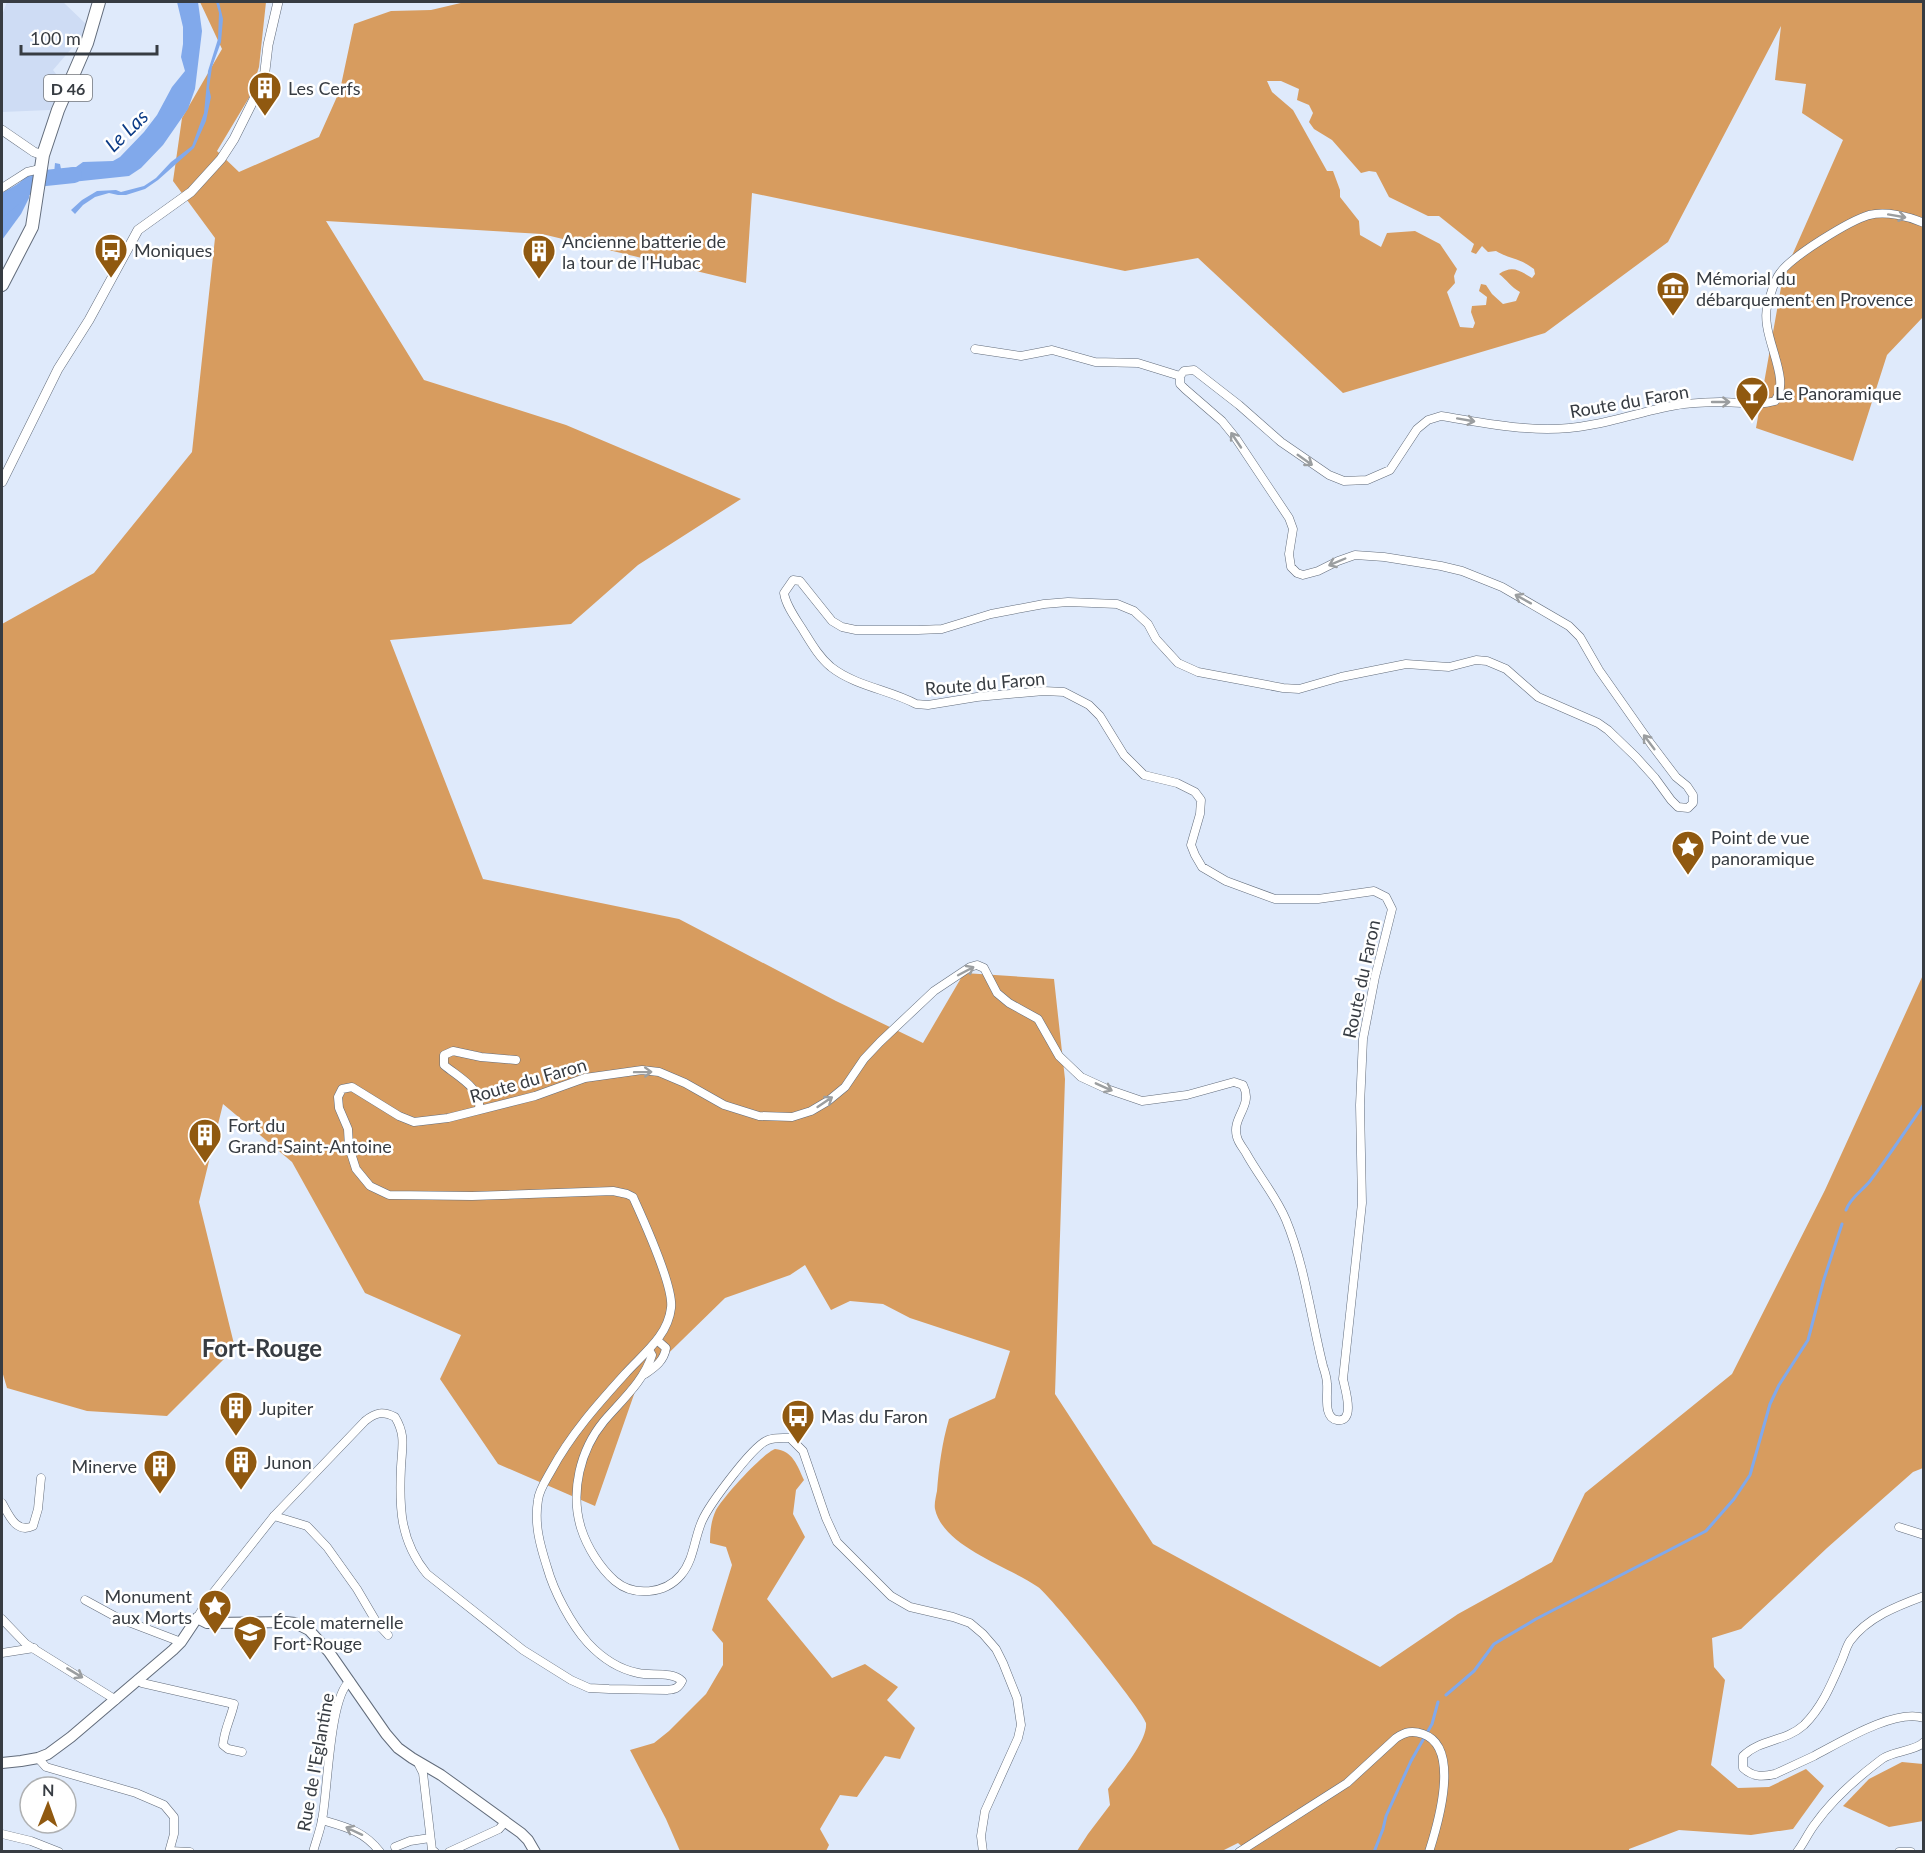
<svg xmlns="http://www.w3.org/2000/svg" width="1925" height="1853" viewBox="0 0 1925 1853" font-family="Lato,sans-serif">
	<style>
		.built { fill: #cedcf4 }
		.forest { fill: #d79c5f; fill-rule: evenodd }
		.water { fill: #81a9eb }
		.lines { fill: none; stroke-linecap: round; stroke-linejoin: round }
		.stream { stroke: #81a9eb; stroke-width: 3 }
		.river { stroke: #81a9eb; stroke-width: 16 }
		.minor-casing { stroke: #626c7b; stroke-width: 9 }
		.tertiary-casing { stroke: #626c7b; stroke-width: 10 }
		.secondary-casing { stroke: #626c7b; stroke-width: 12 }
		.primary-casing { stroke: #626c7b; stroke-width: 14 }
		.minor { stroke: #fff; stroke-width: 8 }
		.tertiary { stroke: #fff; stroke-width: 9 }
		.secondary { stroke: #fff; stroke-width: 10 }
		.primary { stroke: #fff; stroke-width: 12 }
		.oneway { stroke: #9b9ea0 }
		.labels { text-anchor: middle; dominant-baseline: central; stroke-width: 5; stroke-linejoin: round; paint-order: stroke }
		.shield { fill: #fff; stroke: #73767b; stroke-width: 1.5 }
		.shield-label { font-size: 16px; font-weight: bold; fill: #373c42 }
		.poi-label { font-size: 18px; fill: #373c42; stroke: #fff; text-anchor: start }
		.street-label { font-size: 18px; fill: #373c42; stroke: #fff }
		.water-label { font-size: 20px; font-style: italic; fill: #0b3b86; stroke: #fff }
		.district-label { font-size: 24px; font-weight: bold; fill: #373c42; stroke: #fff }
	</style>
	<rect width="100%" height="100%" fill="#dfeafb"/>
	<polygon class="built" points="7,2 63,2 87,25 83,35 53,70 63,83 50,110 2,112 2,15"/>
	<g class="forest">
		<path d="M 200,2 L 266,2 L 259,67 L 250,96 L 217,151 L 239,172 L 319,137 L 340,90 L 354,24 L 391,11 L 431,10 L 465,2 L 1923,2 L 1923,317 L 1887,355 L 1853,461 L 1756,428 L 1783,276 L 1843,140 L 1802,113 L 1806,84 L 1775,80 L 1781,26 L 1668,242 L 1545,333 L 1343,393 L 1198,258 L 1125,271 L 752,193 L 746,283 L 542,234 L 326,221 L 424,380 L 566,425 L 741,499 L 638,565 L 571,624 L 390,640 L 483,879 L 679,919 L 836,1001 L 923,1043 L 964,973 L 1054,979 L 1065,1079 L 1055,1394 L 1153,1544 L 1380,1667 L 1458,1614 L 1552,1562 L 1585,1493 L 1732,1374 L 1825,1190 L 1923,975 L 1923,1468 L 1913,1472 L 1827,1548 L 1741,1629 L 1712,1638 L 1714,1667 L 1725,1680 L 1711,1765 L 1738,1788 L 1769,1787 L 1806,1769 L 1824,1786 L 1793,1829 L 1751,1835 L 1679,1830 L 1629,1849 L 1629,1851 L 1248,1852 L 1238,1843 L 1222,1851 L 1077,1851 L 1088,1834 L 1110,1805 L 1108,1789 C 1119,1774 1148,1741 1146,1723 C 1144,1712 1050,1595 1038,1587 C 1010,1567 943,1547 935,1509 C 934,1504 936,1496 937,1491 C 939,1466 942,1443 949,1419 L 995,1398 L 1010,1351 L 910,1318 L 883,1304 L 850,1301 L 831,1310 L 805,1265 L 790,1275 L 725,1298 L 638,1383 L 595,1506 L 498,1464 L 440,1379 L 461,1335 L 365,1293 L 292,1162 L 223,1104 L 199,1202 L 235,1348 L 167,1416 L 87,1411 L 7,1388 L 2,1371 L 2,624 L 94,573 L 192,452 L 215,238 L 173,181 L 182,118 L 222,49 ZM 1267,81 L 1281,81 L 1299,89 L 1297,100 L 1309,105 L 1313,113 L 1309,122 L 1314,129 L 1332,140 L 1361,173 L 1369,171 L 1376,172 L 1389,197 L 1428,216 L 1439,216 L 1474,244 L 1471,252 L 1476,254 L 1482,246 L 1488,252 L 1496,251 C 1509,259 1520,258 1534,269 L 1535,274 L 1532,278 C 1519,270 1512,265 1499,274 C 1507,280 1511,287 1520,292 L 1516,301 L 1503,304 L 1492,294 L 1486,285 L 1481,284 L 1479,291 L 1487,297 L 1486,305 L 1472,306 L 1471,312 L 1475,323 L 1473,328 L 1460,327 L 1447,292 L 1455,283 L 1454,276 L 1457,269 L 1440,244 L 1415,231 L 1387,233 L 1381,247 L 1360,235 L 1359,221 L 1340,197 L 1340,190 L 1333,171 L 1327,171 L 1293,110 L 1272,92 Z"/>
		<path d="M 775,1449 C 793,1451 797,1465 804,1480 L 796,1490 L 793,1514 L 805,1537 L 767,1599 L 832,1678 L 865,1664 L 898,1687 L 887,1700 L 915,1728 L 900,1759 L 885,1756 L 857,1797 L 840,1795 L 820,1829 L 829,1845 L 826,1851 L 680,1851 L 666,1819 L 630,1750 L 654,1743 L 669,1731 L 706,1694 L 723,1665 L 723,1643 L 712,1630 L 732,1565 L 726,1547 L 710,1543 C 710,1531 711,1521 716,1510 C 723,1497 763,1453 775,1449 Z"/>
		<polygon points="1902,1762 1923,1764 1923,1821 1889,1827 1843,1806 1869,1779"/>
	</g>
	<g class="water">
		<polygon points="177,2 198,2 202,31 195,89 188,109 163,145 141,168 129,176 53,184 55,163 60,164 61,169 76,167 83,162 113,161 120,157 144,132 157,115 172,87 185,71 181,57 183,44 183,27"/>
		<polygon points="216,2 219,2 223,19 221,42 212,67 209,88 211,97 206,121 194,148 158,180 145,189 126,195 118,195 109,193 95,197 83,205 75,214 71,210 82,200 97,191 116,190 121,192 144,186 156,178 171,162 192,146 204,113 208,71 218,39 219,13"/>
		<polygon points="30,177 29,198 21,214 2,240 2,193"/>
	</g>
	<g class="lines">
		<g class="stream">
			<path d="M 1846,1210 C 1850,1198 1862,1191 1870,1181 C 1889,1156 1906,1130 1924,1104"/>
			<polyline points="1446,1695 1474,1671 1494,1644 1536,1619 1706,1531 1734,1499 1750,1475 1770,1404 1779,1385 1808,1340 1824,1279 1842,1224"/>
			<polyline points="1374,1852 1383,1829 1386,1816 1411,1761 1432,1724 1438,1702"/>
		</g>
		<polyline class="river" points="2,208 36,179 74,175"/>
		<g class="minor-casing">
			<g id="minor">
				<polyline points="2,188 27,172 40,169"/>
				<polyline points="975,349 1021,356 1052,350 1095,362 1138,363 1180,376"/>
				<path d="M 479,1109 C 482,1088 458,1077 444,1065 L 444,1055 L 453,1051 L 481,1057 L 516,1060"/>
				<path d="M 649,1350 L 652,1355 C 644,1381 621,1401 604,1421 C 580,1450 570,1492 581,1528 C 587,1547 600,1568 615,1581 C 634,1597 665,1594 681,1575 C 694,1560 694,1539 702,1521 C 709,1505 753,1445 768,1440 C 775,1437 783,1438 790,1438 L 803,1451 L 826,1518 L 837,1542 L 891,1596 L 910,1607 L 953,1617 L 970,1623 L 983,1634 L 996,1649 L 1003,1663 L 1017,1698 L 1021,1725 L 1018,1738 L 985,1811 L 981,1836 L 983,1852"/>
				<path d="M 645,1374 C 655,1367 664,1361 666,1348 L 658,1341"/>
				<path d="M 2,1503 C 9,1515 16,1534 33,1526 L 38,1509 L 41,1478"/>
				<polyline points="274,1516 307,1526 327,1547 357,1589 377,1623 388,1635"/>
				<polyline points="1899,1527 1924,1535"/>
				<path d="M 1924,1596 C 1897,1606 1868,1617 1850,1641 C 1846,1647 1844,1656 1841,1662 C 1831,1685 1822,1707 1804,1725 C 1785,1742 1760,1739 1743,1756 L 1743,1768 C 1753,1777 1762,1777 1775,1774 C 1788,1768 1801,1762 1814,1756 C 1839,1743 1895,1708 1924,1718"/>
				<polyline points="85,1600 118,1618 181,1642"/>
				<path d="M 197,1618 L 209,1598 L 274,1516 L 365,1421 C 376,1412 383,1411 395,1417 C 406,1435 402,1447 401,1467 C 399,1508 400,1541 427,1574 L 523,1650 L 571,1680 L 589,1688 L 609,1689 L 667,1690 C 675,1689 678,1689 682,1681 C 672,1671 651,1676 638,1673 C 618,1669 602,1658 588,1643 C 571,1624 554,1592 547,1567 C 540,1545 534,1524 538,1500 C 539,1490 546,1480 551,1471 C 571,1434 597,1405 625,1374 C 643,1354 668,1336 671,1308 C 674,1286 643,1219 633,1197 L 627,1194 L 613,1191 L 472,1196 L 389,1195 L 370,1186 L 356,1169 L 349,1147 L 348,1129 L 339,1108 L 338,1097 L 342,1089 L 352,1087 L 399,1116 L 414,1122 L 448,1118 L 535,1096 L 585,1078 L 642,1070 L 659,1072 L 685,1083 L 724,1105 L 759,1116 L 792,1117 L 811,1111 L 828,1101 L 845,1087 L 864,1059 L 880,1042 L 934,991 L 970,967 L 977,965 L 984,968 L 997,993 L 1009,1003 L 1038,1019 L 1059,1056 L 1081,1077 L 1107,1089 L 1142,1101 L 1187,1095 L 1234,1082 L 1243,1085 C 1254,1106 1231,1117 1237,1137 C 1238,1142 1243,1148 1246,1153 C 1258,1175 1276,1196 1286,1220 C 1305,1266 1311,1318 1323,1366 C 1325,1372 1327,1378 1327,1384 C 1328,1394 1323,1418 1337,1420 C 1356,1423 1345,1389 1343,1379 L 1362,1203 L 1360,1105 L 1363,1039 L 1375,977 L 1392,909 L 1386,897 L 1374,891 L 1318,899 L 1275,899 L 1226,881 L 1202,867 L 1195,855 L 1191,845 L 1200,814 L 1201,800 L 1195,792 L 1177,783 L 1144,775 L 1124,755 L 1100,716 L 1089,705 L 1064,692 L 1044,691 L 977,697 L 928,705 L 916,704 C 890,690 855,686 831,667 C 819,657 811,643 803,630 C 796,619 786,606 784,593 L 793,580 L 800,581 L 832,621 L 842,627 L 856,630 L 918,630 L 942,629 L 991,614 L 1044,604 L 1068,602 L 1117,604 L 1134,611 L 1148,624 L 1156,639 L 1178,663 L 1198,672 L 1283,688 L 1299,689 L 1341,677 L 1406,664 L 1449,667 L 1476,660 L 1487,661 L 1506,669 L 1538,697 L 1598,723 L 1608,730 L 1636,757 L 1655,778 L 1671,800 L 1678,807 L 1688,808 L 1693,803 L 1693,795 L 1687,786 L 1676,777 L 1651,744 L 1599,670 L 1580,637 L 1569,626 L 1502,587 L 1462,571 L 1441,566 L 1384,557 L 1355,555 L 1338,561 L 1318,571 L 1303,575 L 1297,573 L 1291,567 L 1289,554 L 1293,529 L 1289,518 L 1235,437 L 1222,421 L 1185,389 L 1180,384 L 1180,376 L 1184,371 L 1194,370 L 1239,405 L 1281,442 L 1329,475 L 1344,481 L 1367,480 L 1390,470 L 1417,429 L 1428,420 L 1441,416 C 1491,424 1540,435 1590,425 C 1622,420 1652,408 1684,404 C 1696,403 1708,402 1720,402 C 1738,402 1758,406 1775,401 C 1793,377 1758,334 1768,303 C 1771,294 1774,280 1780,273 C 1792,256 1849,221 1869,215 C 1886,211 1908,216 1924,223"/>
				<polyline points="2,1619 26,1644 116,1700"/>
				<polyline points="2,1653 34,1648"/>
				<path d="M 138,1679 L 142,1683 L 234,1704 C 231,1718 224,1730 223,1745 L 228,1749 L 242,1752"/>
				<polyline points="38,1758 46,1767 136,1793 164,1805 174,1817 174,1834 169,1852"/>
				<polyline points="419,1762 419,1765 423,1773 432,1850 435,1852"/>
				<path d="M 322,1820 C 346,1827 364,1831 380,1852"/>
				<polyline points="2,1834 31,1841 59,1852"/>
				<polyline points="395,1847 410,1841 430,1838"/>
				<polyline points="170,1851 190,1852"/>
				<path d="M 313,1852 C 316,1841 320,1831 322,1820 C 328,1791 329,1697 350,1681"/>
				<polyline points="449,1852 499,1829 505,1822"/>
				<path d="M 1239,1852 L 1347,1783 L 1396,1738 C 1405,1732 1412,1730 1423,1734 C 1461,1747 1438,1824 1429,1852"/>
				<path d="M 1797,1852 C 1804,1843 1808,1833 1815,1824 C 1832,1800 1858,1777 1882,1759 C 1893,1751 1916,1751 1924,1742"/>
				<polyline points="1899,1852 1911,1852"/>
			</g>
		</g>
		<g class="tertiary-casing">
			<g id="tertiary">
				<polyline points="2,130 34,152 43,155"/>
				<polyline points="2,482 58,369 89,320 138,230 191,192 221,159 234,139 264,79 268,45 278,2"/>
			</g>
		</g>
		<g class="secondary-casing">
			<polyline id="secondary" points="2,1763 21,1761 38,1758 48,1754 71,1737 173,1650 181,1642 197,1618 207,1623 286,1622 295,1623 309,1630 329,1652 386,1734 398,1748 412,1758 441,1775 521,1833 528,1840 535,1852"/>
		</g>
		<g class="primary-casing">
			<polyline id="primary" points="2,285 32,227 43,155 58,110 87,43 99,2"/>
		</g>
		<use href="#minor" class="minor"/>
		<use href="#tertiary" class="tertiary"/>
		<use href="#secondary" class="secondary"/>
		<use href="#primary" class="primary"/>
	</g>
	<defs><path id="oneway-shaft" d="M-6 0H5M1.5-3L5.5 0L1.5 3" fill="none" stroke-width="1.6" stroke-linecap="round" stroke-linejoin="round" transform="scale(1.5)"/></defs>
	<g class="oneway">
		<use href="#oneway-shaft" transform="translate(1897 216) rotate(10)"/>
		<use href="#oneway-shaft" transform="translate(1721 402)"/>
		<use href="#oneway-shaft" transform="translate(1466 420) rotate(10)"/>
		<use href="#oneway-shaft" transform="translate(1236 440) rotate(-124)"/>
		<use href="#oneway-shaft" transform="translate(1305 460) rotate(35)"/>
		<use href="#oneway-shaft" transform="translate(1337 562) rotate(157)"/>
		<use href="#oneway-shaft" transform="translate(1523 599) rotate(-151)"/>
		<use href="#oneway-shaft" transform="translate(1649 742) rotate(-127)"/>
		<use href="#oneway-shaft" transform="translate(966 971) rotate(-28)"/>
		<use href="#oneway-shaft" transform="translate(643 1072) rotate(-1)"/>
		<use href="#oneway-shaft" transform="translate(1104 1087) rotate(24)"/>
		<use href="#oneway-shaft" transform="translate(825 1102) rotate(-34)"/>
		<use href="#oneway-shaft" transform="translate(75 1673) rotate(31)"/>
		<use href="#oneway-shaft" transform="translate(354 1831) rotate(-155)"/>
	</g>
	<defs>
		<g id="building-pin" transform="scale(1.725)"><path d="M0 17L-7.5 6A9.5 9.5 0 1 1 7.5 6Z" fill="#905910" stroke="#fff"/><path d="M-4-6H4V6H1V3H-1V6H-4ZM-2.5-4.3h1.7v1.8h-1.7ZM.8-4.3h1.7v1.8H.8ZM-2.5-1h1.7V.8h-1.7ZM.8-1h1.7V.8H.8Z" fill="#fff"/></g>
		<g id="bus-pin" transform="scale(1.725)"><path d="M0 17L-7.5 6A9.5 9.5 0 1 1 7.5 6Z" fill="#905910" stroke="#fff"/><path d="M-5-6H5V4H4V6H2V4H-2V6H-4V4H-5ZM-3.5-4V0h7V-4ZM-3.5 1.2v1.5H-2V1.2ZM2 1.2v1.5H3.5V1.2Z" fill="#fff"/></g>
		<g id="museum-pin" transform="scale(1.725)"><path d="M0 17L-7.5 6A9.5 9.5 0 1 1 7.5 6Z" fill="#905910" stroke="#fff"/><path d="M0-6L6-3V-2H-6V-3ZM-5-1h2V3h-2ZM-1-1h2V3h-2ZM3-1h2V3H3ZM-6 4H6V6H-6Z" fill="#fff"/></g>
		<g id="bar-pin" transform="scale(1.725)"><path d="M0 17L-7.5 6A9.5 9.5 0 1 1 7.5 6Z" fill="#905910" stroke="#fff"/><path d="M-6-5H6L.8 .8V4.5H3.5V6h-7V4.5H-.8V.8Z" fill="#fff"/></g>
		<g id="sight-pin" transform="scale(1.725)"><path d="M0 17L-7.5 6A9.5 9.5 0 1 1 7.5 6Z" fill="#905910" stroke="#fff"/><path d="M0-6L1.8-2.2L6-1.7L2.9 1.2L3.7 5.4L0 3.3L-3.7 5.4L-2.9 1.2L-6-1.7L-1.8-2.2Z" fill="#fff"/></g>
		<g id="school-pin" transform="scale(1.725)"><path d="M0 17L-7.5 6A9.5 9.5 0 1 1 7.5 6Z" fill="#905910" stroke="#fff"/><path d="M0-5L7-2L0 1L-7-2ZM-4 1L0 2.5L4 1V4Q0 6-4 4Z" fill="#fff"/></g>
	</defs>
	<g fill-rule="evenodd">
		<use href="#building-pin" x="265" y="88"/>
		<use href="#bus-pin" x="111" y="250"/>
		<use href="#building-pin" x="539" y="251"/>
		<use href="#museum-pin" x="1673" y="288"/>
		<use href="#bar-pin" x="1752" y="393"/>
		<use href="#sight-pin" x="1688" y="847"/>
		<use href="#building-pin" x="205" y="1135"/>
		<use href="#building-pin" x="236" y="1408"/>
		<use href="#bus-pin" x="798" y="1416"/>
		<use href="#building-pin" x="241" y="1462"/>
		<use href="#building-pin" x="160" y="1466"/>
		<use href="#sight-pin" x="215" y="1606"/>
		<use href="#school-pin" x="250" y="1632"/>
	</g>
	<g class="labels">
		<rect class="shield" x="44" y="75" width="48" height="26" rx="4.5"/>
		<g class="shield-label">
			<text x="68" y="88">D 46</text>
		</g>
		<g class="poi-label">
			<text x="288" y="88">Les Cerfs</text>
			<text x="562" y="241">Ancienne batterie de<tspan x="562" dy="21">la tour de l'Hubac</tspan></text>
			<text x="134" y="250">Moniques</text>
			<text x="1696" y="278">Mémorial du<tspan x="1696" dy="21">débarquement en Provence</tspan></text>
			<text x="1775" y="393">Le Panoramique</text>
			<text x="1711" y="837">Point de vue<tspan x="1711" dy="21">panoramique</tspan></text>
			<text x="228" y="1125">Fort du<tspan x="228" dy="21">Grand-Saint-Antoine</tspan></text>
			<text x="259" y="1408">Jupiter</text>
			<text x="821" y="1416">Mas du Faron</text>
			<text x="264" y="1462">Junon</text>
			<text x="137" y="1466" text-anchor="end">Minerve</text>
			<text x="192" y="1596" text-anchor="end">Monument<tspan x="192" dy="21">aux Morts</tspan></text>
			<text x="273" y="1622">École maternelle<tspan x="273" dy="21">Fort-Rouge</tspan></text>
		</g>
		<g class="street-label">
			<text transform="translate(1629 401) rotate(-10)">Route du Faron</text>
			<text transform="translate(985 683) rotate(-5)">Route du Faron</text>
			<text transform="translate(1361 979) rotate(-78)">Route du Faron</text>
			<text transform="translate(528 1080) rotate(-16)">Route du Faron</text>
			<text transform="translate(315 1762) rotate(-80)">Rue de l'Eglantine</text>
		</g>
		<g class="water-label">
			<text transform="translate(126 130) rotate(-44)">Le Las</text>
		</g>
		<g class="district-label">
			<text x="262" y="1347">Fort-Rouge</text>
		</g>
	</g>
	<rect width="1925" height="1853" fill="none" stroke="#373c42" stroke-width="6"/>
	<g transform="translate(48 1805) rotate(1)"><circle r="28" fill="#ffffff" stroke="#afb1b3" stroke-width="1.5"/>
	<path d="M0-4.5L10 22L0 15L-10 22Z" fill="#905910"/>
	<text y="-9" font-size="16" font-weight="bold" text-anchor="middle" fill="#373c42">N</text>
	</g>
	<path d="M21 45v9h136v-9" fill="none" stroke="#373c42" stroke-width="3"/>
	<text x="30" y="45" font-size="18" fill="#373c42" stroke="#ffffff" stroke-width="4.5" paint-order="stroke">100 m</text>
</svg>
